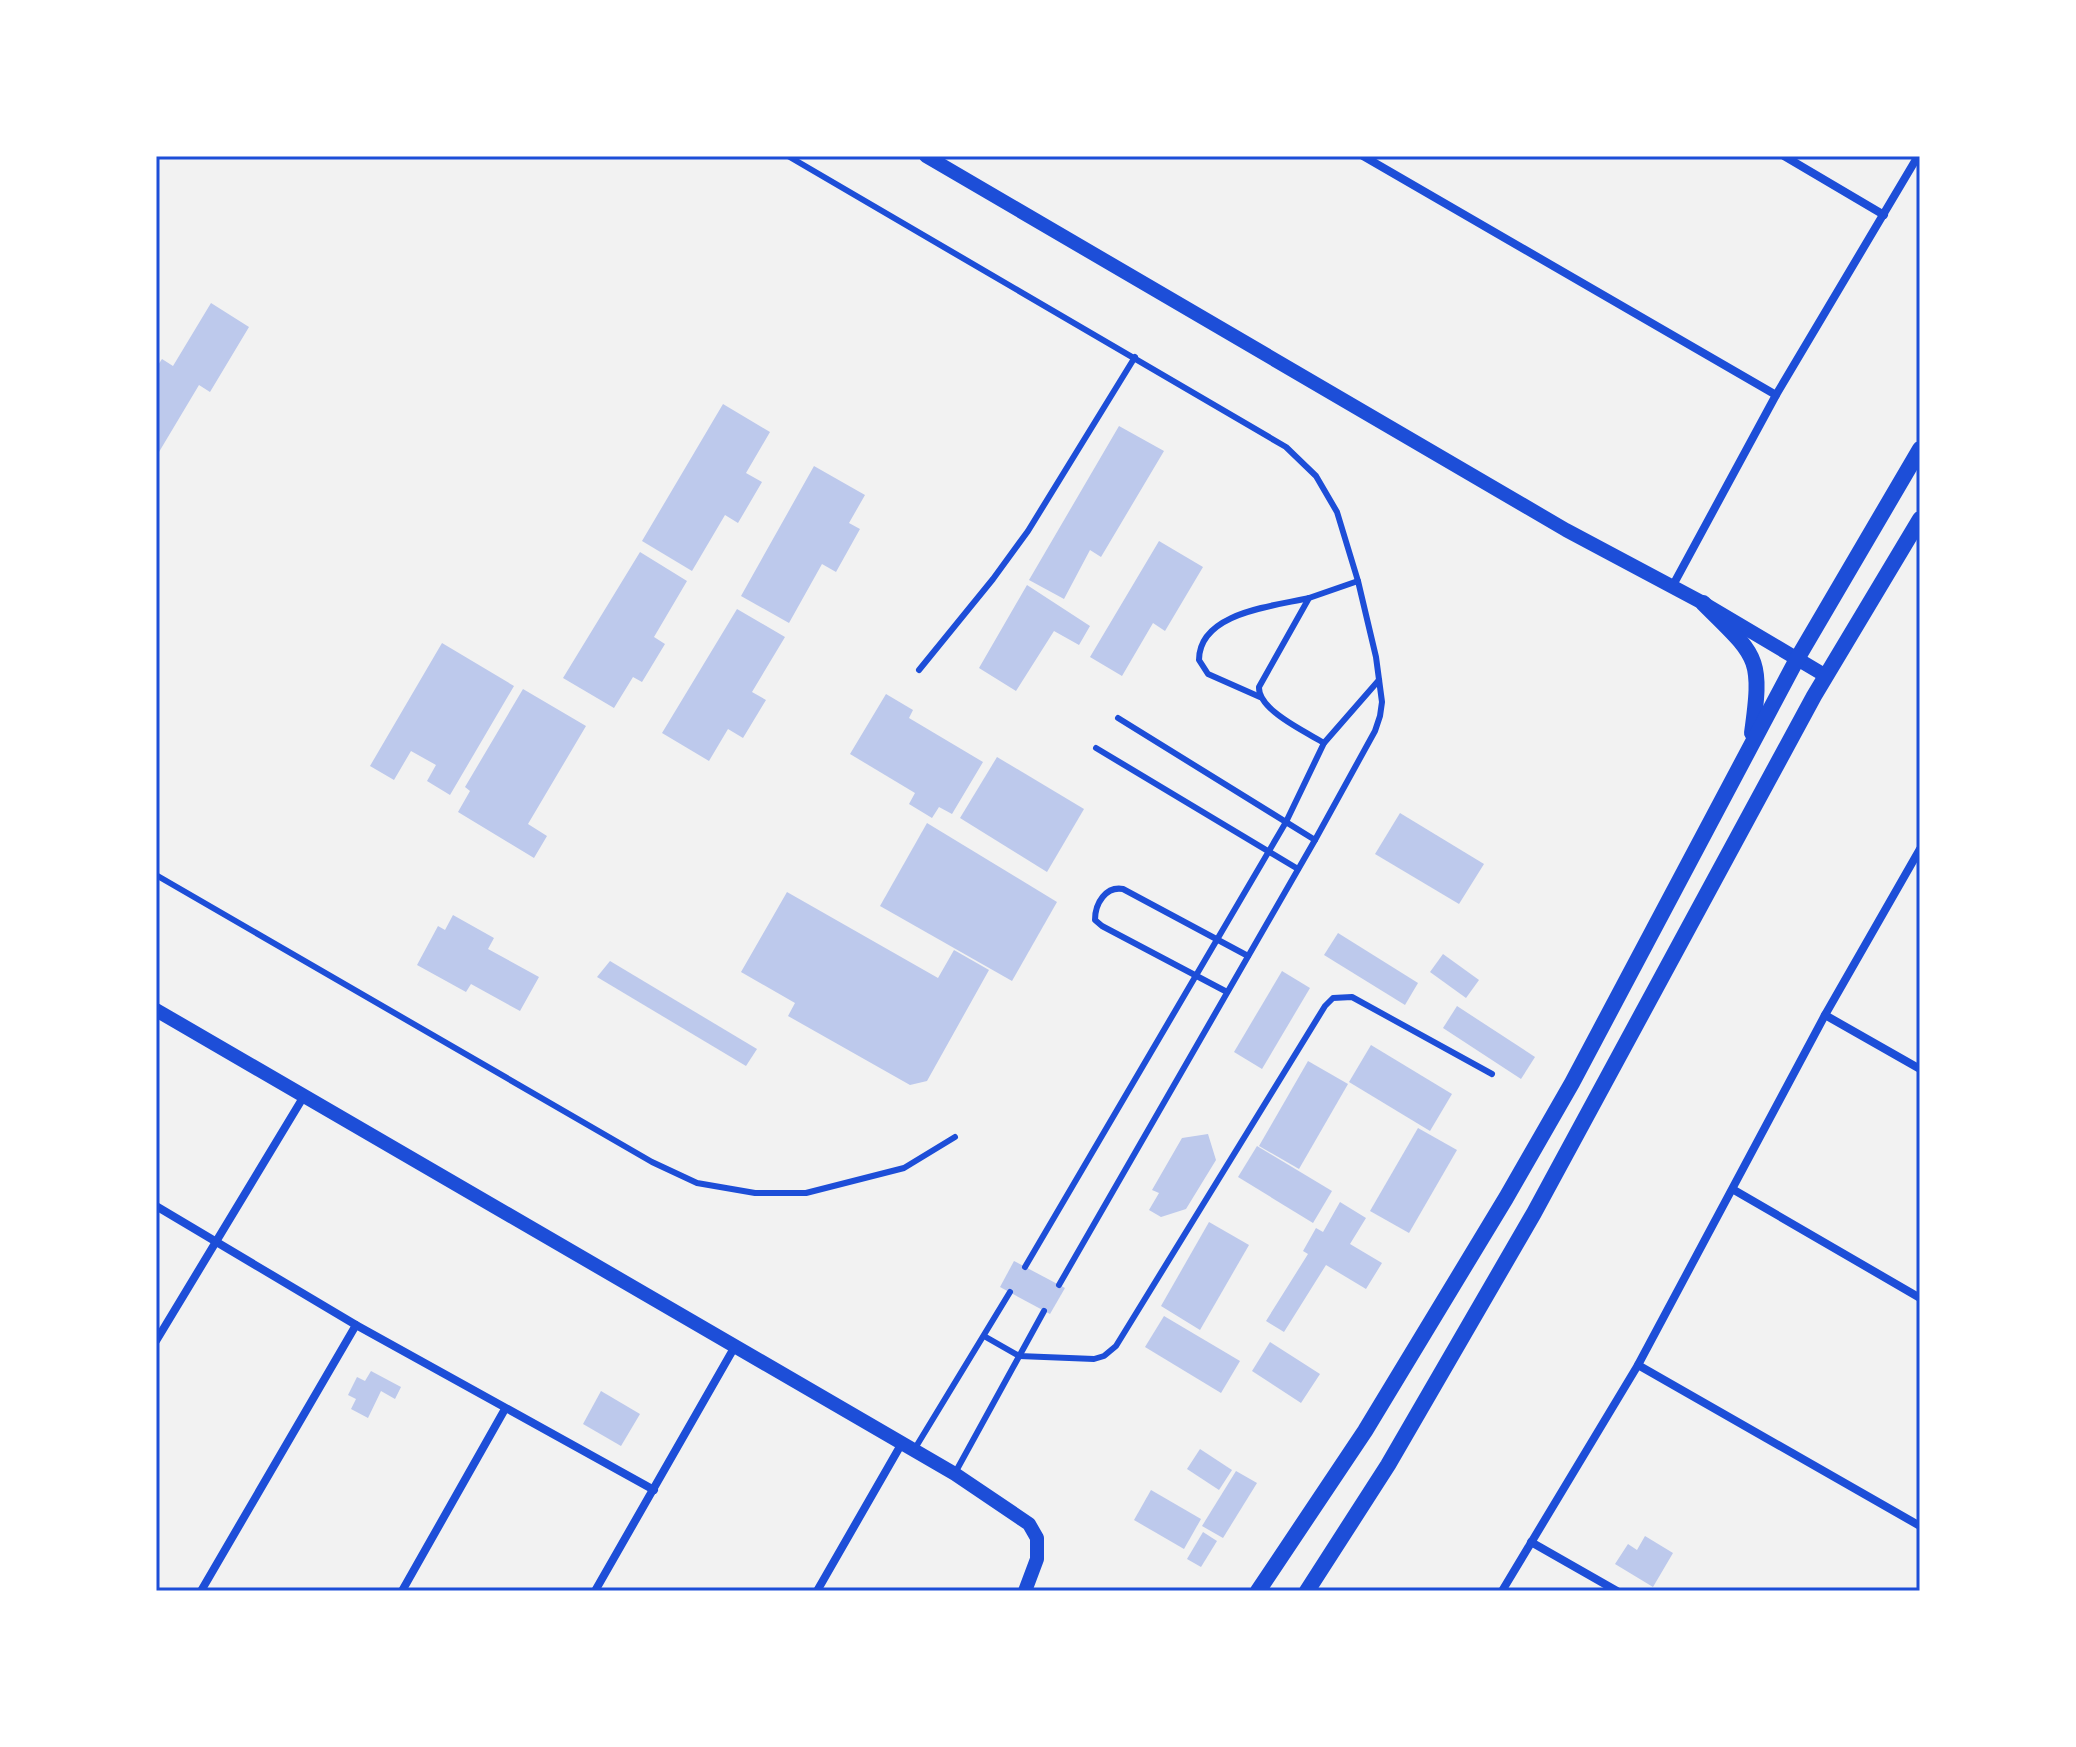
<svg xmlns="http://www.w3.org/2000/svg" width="2076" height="1747" viewBox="0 0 2076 1747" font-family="Jost,sans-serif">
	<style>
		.building { fill: #bdc9ec }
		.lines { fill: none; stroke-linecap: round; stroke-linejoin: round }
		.service { stroke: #1d4ed8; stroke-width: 6 }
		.minor { stroke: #1d4ed8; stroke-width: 8 }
		.tertiary { stroke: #1d4ed8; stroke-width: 14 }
		.secondary { stroke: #1d4ed8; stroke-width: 16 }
		.neatline { fill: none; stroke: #1d4ed8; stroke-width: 3 }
	</style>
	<rect width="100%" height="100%" fill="#f2f2f2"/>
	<g class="building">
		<polygon points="211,303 249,327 210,392 199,385 156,457 156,368 162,359 173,366"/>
		<polygon points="723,404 770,432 746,473 762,482 738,523 725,515 692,571 642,541"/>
		<polygon points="1119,426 1164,451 1101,557 1090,550 1064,599 1029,580"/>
		<polygon points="814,466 865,495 849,523 860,529 836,572 822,564 789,623 741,596"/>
		<polygon points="1159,541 1203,567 1165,631 1153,623 1122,676 1090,657"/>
		<polygon points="640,552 687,581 654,637 665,644 642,682 633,677 614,708 563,678"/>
		<polygon points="1027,585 1090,626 1079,645 1054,631 1016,691 979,668"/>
		<polygon points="737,609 785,637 752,692 766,700 743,738 728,729 709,761 662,733"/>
		<polygon points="442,643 514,686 450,795 427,781 436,765 411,751 394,780 370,766"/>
		<polygon points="523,689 586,726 528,824 547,836 534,858 458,812 470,791 465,787"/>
		<polygon points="886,694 913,710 909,718 983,762 952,814 939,807 932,818 909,804 915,793 850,754"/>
		<polygon points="997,757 1084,809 1047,872 960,818"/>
		<polygon points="1400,813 1484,864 1459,904 1375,854"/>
		<polygon points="927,823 1057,902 1012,981 880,906"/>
		<polygon points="787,892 938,978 954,950 989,970 927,1081 910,1085 788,1016 795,1003 741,972"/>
		<polygon points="453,915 494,938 488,949 539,977 520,1011 471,984 466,992 417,965 438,926 445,930"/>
		<polygon points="1338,933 1418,983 1405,1005 1324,955"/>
		<polygon points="1443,954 1479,980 1466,998 1430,972"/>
		<polygon points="610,961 757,1049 746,1066 597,977"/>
		<polygon points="1282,971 1310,988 1262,1069 1234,1052"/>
		<polygon points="1457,1006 1535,1057 1521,1079 1443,1028"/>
		<polygon points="1371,1045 1452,1094 1430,1131 1349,1082"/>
		<polygon points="1308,1061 1348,1084 1299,1169 1259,1146"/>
		<polygon points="1418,1128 1457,1150 1409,1233 1370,1211"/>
		<polygon points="1208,1134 1216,1160 1186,1209 1161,1217 1149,1210 1159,1193 1152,1190 1182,1138"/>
		<polygon points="1257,1146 1332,1191 1313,1223 1238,1177"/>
		<polygon points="1340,1202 1366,1218 1350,1244 1382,1263 1366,1289 1326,1265 1284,1332 1266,1321 1308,1254 1303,1251 1316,1228 1323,1232"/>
		<polygon points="1209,1222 1249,1245 1200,1330 1161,1306"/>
		<polygon points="1014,1261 1065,1288 1050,1314 1000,1287"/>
		<polygon points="1164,1316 1240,1361 1221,1393 1145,1347"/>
		<polygon points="1270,1342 1320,1374 1301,1403 1252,1371"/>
		<polygon points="371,1371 401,1387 395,1399 381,1391 368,1418 351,1409 356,1399 348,1395 357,1377 365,1381"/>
		<polygon points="601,1391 640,1414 621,1446 583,1424"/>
		<polygon points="1200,1449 1232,1470 1219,1490 1187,1469"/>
		<polygon points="1236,1471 1257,1483 1223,1538 1202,1526"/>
		<polygon points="1151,1490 1201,1519 1184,1549 1134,1520"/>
		<polygon points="1203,1532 1217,1541 1201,1567 1187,1559"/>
		<polygon points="1645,1536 1673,1553 1653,1587 1615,1564 1628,1544 1637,1550"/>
	</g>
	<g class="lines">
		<g class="service">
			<polyline points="788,156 1286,447 1316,476 1337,512 1358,581 1376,657 1382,702 1380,716 1375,731 1315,840 1059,1285"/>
			<polyline points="919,670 993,579 1028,531 1135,357"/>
			<path d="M 1260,697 L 1208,674 L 1199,660 C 1199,612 1275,606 1309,598"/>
			<polyline points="1118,718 1315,840"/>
			<path d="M 1324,743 C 1306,732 1258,710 1259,687 L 1309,598 L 1358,581"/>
			<polyline points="1096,748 1298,869"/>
			<polyline points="156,875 652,1162 697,1183 755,1193 806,1193 904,1168 955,1137"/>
			<path d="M 1227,992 L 1102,926 L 1095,920 C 1095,903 1106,886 1123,889 L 1248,956"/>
			<polyline points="1025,1267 1286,822 1324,743 1379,680"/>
			<polyline points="984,1336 1019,1356 1094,1359 1104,1356 1116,1346 1325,1006 1333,998 1352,997 1492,1074"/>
			<polyline points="914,1450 1010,1292"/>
			<polyline points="955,1473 1044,1311"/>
		</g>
		<g class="minor">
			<polyline points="1363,156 1776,395"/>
			<polyline points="1784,156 1884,215"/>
			<polyline points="1672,587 1776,395 1918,156"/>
			<polyline points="1825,1015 1920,1069"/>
			<polyline points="1734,1190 1920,1298"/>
			<polyline points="156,1206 356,1325 654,1490"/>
			<polyline points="156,1341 304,1096"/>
			<polyline points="1638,1365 1920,1526"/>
			<polyline points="1531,1542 1617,1591"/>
			<polyline points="201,1591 356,1325"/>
			<polyline points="402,1591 505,1409"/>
			<polyline points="595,1591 734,1348"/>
			<polyline points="817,1591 902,1443"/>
			<polyline points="1502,1591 1638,1365 1825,1015 1920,849"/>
		</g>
		<g class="tertiary">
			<polyline points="926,156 1566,530 1703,603 1826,676"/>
			<polyline points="156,1010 955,1474 1029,1524 1037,1538 1037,1559 1025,1591"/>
		</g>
		<g class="secondary">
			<path d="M 1703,603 C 1757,657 1763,655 1752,733"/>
			<polyline points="1258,1591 1365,1431 1506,1198 1572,1083 1797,659 1920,449"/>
			<polyline points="1307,1591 1388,1465 1534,1213 1814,696 1920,519"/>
		</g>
	</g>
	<rect width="2076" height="1747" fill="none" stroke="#ffffff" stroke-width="316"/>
	<rect x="158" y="158" width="1760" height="1431" class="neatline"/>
</svg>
